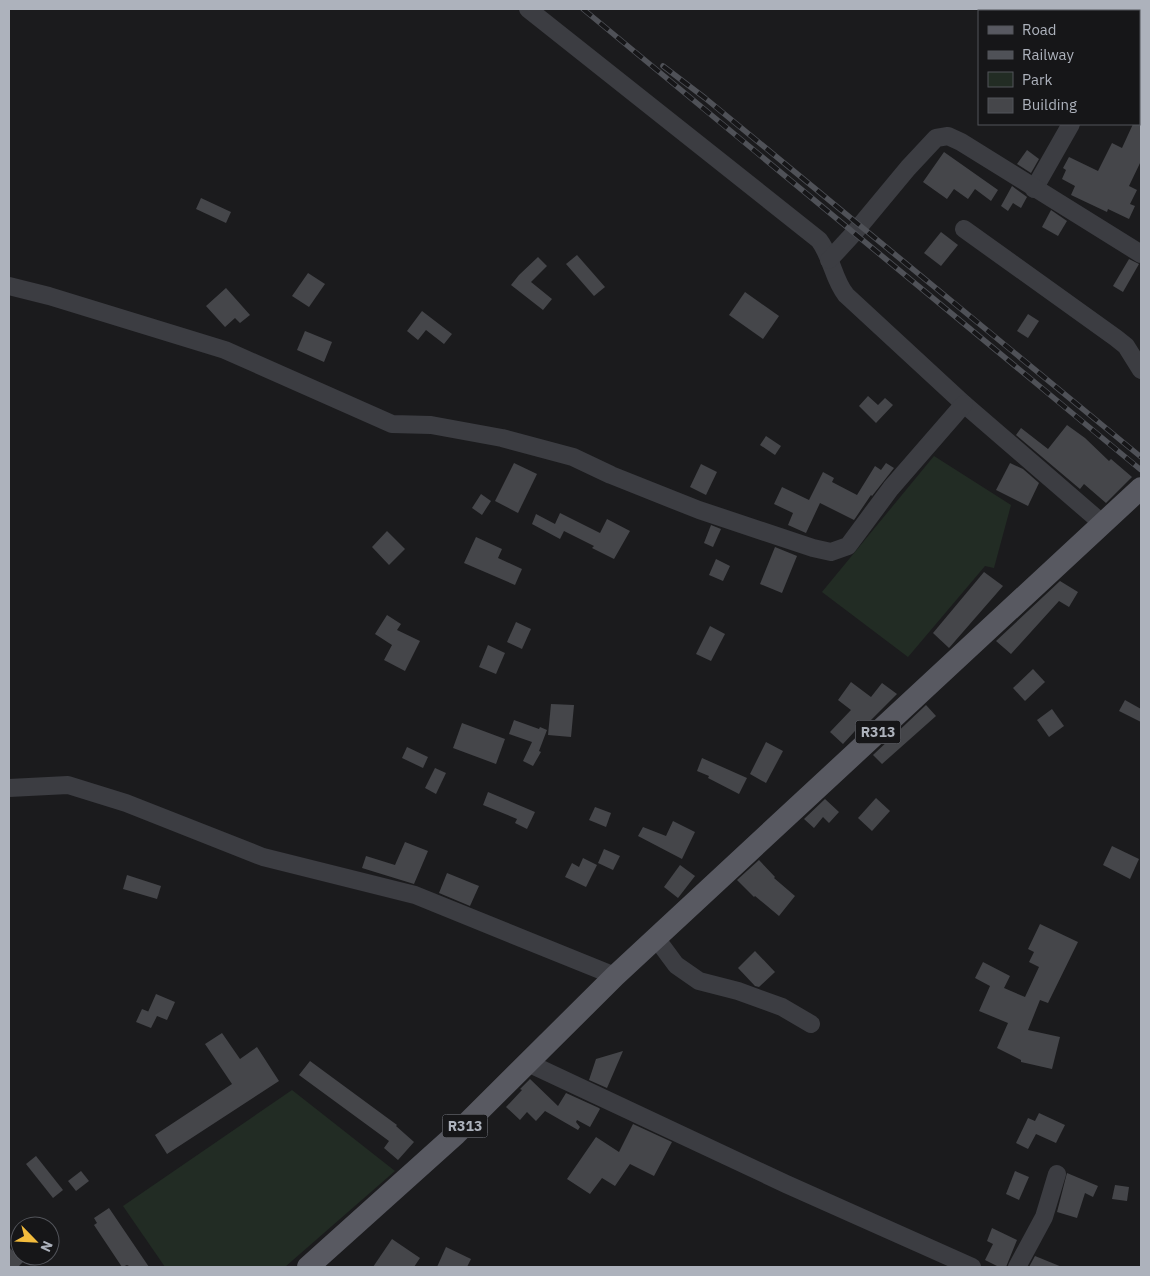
<svg xmlns="http://www.w3.org/2000/svg" width="1150" height="1276" viewBox="0 0 1150 1276" font-family="'IBM Plex Sans',sans-serif">
	<style>
		.green { fill: #222c24 }
		.building { fill: #45464a }
		.lines { fill: none; stroke-linecap: round; stroke-linejoin: round }
		.minor { stroke: #3c3d42; stroke-width: 18 }
		.major { stroke: #585961; stroke-width: 22 }
		.rail-casing { stroke: #4f5157; stroke-width: 5.5 }
		.rail { stroke: #161618; stroke-width: 4; stroke-dasharray: 11; stroke-linecap: butt }
		.labels { text-anchor: middle; dominant-baseline: central; stroke-width: 5; stroke-linejoin: round; paint-order: stroke }
		.shield { fill: #161618; stroke: #80838b; stroke-width: 1 }
		.shield-label { font-size: 14px; font-weight: bold; fill: #adb2bc }
	</style>
	<rect width="100%" height="100%" fill="#1b1b1d"/>
	<g class="green">
		<polygon points="934,456 1011,505 994,568 985,566 908,657 822,592"/>
		<polygon points="292,1090 395,1171 285,1267 165,1267 123,1206"/>
	</g>
	<g class="building">
		<polygon points="1133,124 1141,124 1141,161 1129,186 1137,190 1130,204 1135,206 1129,219 1108,209 1107,212 1071,195 1075,186 1062,179 1066,170 1063,168 1069,157 1098,171 1112,143 1122,148"/>
		<polygon points="1027,150 1039,159 1031,173 1017,164"/>
		<polygon points="944,152 998,190 991,201 975,189 968,199 954,189 947,199 923,182"/>
		<polygon points="1012,186 1027,197 1021,208 1013,203 1008,211 1001,206"/>
		<polygon points="201,198 231,212 226,223 196,209"/>
		<polygon points="1051,210 1067,221 1058,236 1042,227"/>
		<polygon points="941,232 958,245 941,266 924,253"/>
		<polygon points="577,255 605,287 594,296 566,264"/>
		<polygon points="538,257 547,266 531,282 552,299 543,310 511,285 519,275"/>
		<polygon points="1129,259 1139,264 1123,292 1113,286"/>
		<polygon points="308,273 325,284 309,307 292,296"/>
		<polygon points="226,288 250,315 240,323 235,318 225,327 206,306"/>
		<polygon points="745,292 779,316 763,339 729,315"/>
		<polygon points="422,311 452,334 444,344 426,330 418,340 407,331"/>
		<polygon points="1028,314 1039,321 1028,338 1017,331"/>
		<polygon points="305,331 332,342 324,362 297,350"/>
		<polygon points="868,396 878,405 885,398 893,405 876,423 859,406"/>
		<polygon points="1067,425 1085,438 1109,461 1111,459 1132,477 1106,503 1084,484 1080,489 1016,435 1021,428 1048,449"/>
		<polygon points="766,436 781,446 775,455 760,445"/>
		<polygon points="514,463 537,474 518,513 495,501"/>
		<polygon points="886,463 894,468 872,496 871,495 854,520 820,503 806,533 788,525 793,513 774,504 782,487 809,500 823,472 834,478 832,482 857,495 875,466 881,470"/>
		<polygon points="1010,463 1023,469 1039,483 1028,506 996,490"/>
		<polygon points="701,464 717,472 706,495 690,487"/>
		<polygon points="481,494 491,501 482,515 472,508"/>
		<polygon points="560,513 600,533 607,519 630,531 614,559 592,548 594,546 564,531 560,539 532,524 536,514 555,524"/>
		<polygon points="711,525 721,529 713,547 704,543"/>
		<polygon points="387,531 405,549 389,565 372,547"/>
		<polygon points="476,537 502,549 498,558 522,569 515,585 464,563"/>
		<polygon points="775,547 797,556 782,593 760,584"/>
		<polygon points="716,559 730,566 723,581 709,575"/>
		<polygon points="984,572 1003,586 949,648 933,633"/>
		<polygon points="1060,581 1078,592 1069,607 1059,601 1011,654 996,641"/>
		<polygon points="387,615 401,624 397,630 420,641 405,671 384,660 392,645 375,634"/>
		<polygon points="516,622 531,629 522,649 507,642"/>
		<polygon points="710,626 725,634 711,661 696,654"/>
		<polygon points="488,645 505,653 496,674 479,667"/>
		<polygon points="1033,669 1045,682 1025,701 1013,688"/>
		<polygon points="851,682 871,697 882,683 897,694 868,723 865,720 843,744 830,732 851,710 838,700"/>
		<polygon points="1125,700 1141,709 1141,722 1119,711"/>
		<polygon points="551,704 574,705 571,737 548,735"/>
		<polygon points="926,705 936,716 882,764 873,755"/>
		<polygon points="1052,709 1064,726 1049,737 1037,720"/>
		<polygon points="514,720 539,729 540,727 547,730 539,751 541,752 533,766 523,761 532,742 509,734"/>
		<polygon points="462,723 505,739 496,764 453,748"/>
		<polygon points="766,742 783,751 766,783 750,774"/>
		<polygon points="407,747 428,757 423,768 402,758"/>
		<polygon points="702,758 747,778 739,794 708,778 709,776 697,771"/>
		<polygon points="435,768 446,773 436,794 425,788"/>
		<polygon points="488,792 535,812 527,829 515,823 517,819 483,805"/>
		<polygon points="876,798 890,811 872,831 858,818"/>
		<polygon points="825,799 839,812 829,823 823,817 814,828 804,819"/>
		<polygon points="595,807 611,813 606,827 589,820"/>
		<polygon points="673,821 695,832 682,859 638,836 643,827 666,836"/>
		<polygon points="405,842 428,851 414,884 362,868 366,856 395,865"/>
		<polygon points="1112,846 1139,859 1130,879 1103,865"/>
		<polygon points="604,849 620,856 613,870 598,863"/>
		<polygon points="583,858 597,865 586,887 565,877 572,863 579,867"/>
		<polygon points="759,860 775,877 774,878 795,896 779,916 755,896 754,897 737,880"/>
		<polygon points="680,865 695,876 678,898 664,887"/>
		<polygon points="447,873 479,886 470,906 439,893"/>
		<polygon points="127,875 161,886 157,899 123,889"/>
		<polygon points="1040,924 1078,942 1048,1003 1040,1000 1028,1030 1060,1037 1052,1069 1021,1062 1021,1060 997,1048 1008,1023 979,1011 990,986 975,978 983,962 1010,976 1004,988 1025,997 1039,967 1029,962 1034,952 1028,949"/>
		<polygon points="755,951 775,972 759,987 755,986 738,968"/>
		<polygon points="156,994 175,1002 167,1020 157,1016 151,1028 136,1022 142,1009 152,1013 148,1012"/>
		<polygon points="222,1033 240,1059 257,1047 279,1081 167,1154 155,1135 232,1084 205,1044"/>
		<polygon points="623,1051 607,1088 589,1080 596,1059"/>
		<polygon points="310,1061 397,1125 396,1126 414,1142 398,1160 384,1148 389,1141 299,1075"/>
		<polygon points="530,1079 558,1106 566,1093 599,1108 600,1109 590,1127 577,1120 576,1122 580,1127 578,1130 545,1111 536,1121 527,1112 520,1120 506,1107 522,1090 520,1089"/>
		<polygon points="1039,1113 1065,1125 1056,1143 1036,1134 1028,1149 1016,1143 1028,1118 1035,1121"/>
		<polygon points="633,1124 672,1142 654,1176 630,1164 615,1186 602,1178 590,1194 567,1179 596,1137 619,1152"/>
		<polygon points="36,1156 63,1190 53,1198 26,1164"/>
		<polygon points="81,1171 89,1181 76,1191 68,1181"/>
		<polygon points="1015,1171 1029,1177 1019,1200 1006,1194"/>
		<polygon points="1067,1173 1098,1186 1093,1197 1085,1193 1077,1218 1057,1212"/>
		<polygon points="1115,1185 1129,1187 1127,1201 1112,1199"/>
		<polygon points="109,1208 149,1267 131,1267 127,1265 122,1267 94,1225 97,1223 94,1218"/>
		<polygon points="992,1228 1017,1240 1006,1267 999,1267 985,1260 993,1244 987,1241"/>
		<polygon points="392,1239 420,1258 414,1267 373,1267"/>
		<polygon points="9,1247 23,1262 18,1267 9,1267"/>
		<polygon points="446,1247 471,1259 467,1267 437,1267"/>
		<polygon points="1035,1256 1062,1267 1029,1267"/>
	</g>
	<g class="lines">
		<g class="minor">
			<path d="M 528,9 L 819,240 C 832,257 833,279 846,295 L 964,404 L 1103,524"/>
			<polyline points="1083,11 1084,9"/>
			<polyline points="1139,74 1141,74"/>
			<polyline points="1034,189 1071,124"/>
			<polyline points="964,229 1116,338 1126,346 1141,370"/>
			<polyline points="829,260 854,233 908,168 936,138 948,136 961,142 1141,254"/>
			<polyline points="9,286 49,296 225,350 392,424 431,425 502,438 573,457 611,475 699,510 813,548 831,552 848,546 891,488 964,404"/>
			<polyline points="9,788 68,785 126,803 263,857 415,895 615,976"/>
			<polyline points="656,938 676,965 699,981 738,991 782,1007 811,1024"/>
			<polyline points="528,1063 786,1184 972,1267"/>
			<polyline points="1017,1267 1044,1217 1057,1174"/>
		</g>
		<polyline class="major" points="308,1267 456,1134 615,976 1141,488"/>
		<g class="rail-casing">
			<g id="rail">
				<polyline points="583,9 1141,470"/>
				<polyline points="663,66 705,98 1141,457"/>
			</g>
		</g>
		<use href="#rail" class="rail"/>
	</g>
	<g class="labels">
		<g class="shield">
			<rect x="855.5" y="720.5" width="45" height="23" rx="4"/>
			<rect x="442.5" y="1114.5" width="45" height="23" rx="4"/>
		</g>
		<g class="shield-label">
			<text x="878" y="732">R313</text>
			<text x="465" y="1126">R313</text>
		</g>
	</g>
	<rect width="1150" height="1276" fill="none" stroke="#adb2bc" stroke-width="20"/>
	<rect x="978" y="10" width="162" height="115" fill="#161618" stroke="#52545a"/>
	<rect x="988" y="26" width="25" height="8" fill="#585961" stroke="#52545a"/>
	<text x="1022" y="35" font-size="15" fill="#adb2bc">Road</text>
	<rect x="988" y="51" width="25" height="8" fill="#4f5157" stroke="#52545a"/>
	<text x="1022" y="60" font-size="15" fill="#adb2bc">Railway</text>
	<rect x="988" y="72" width="25" height="15" fill="#222c24" stroke="#52545a"/>
	<text x="1022" y="85" font-size="15" fill="#adb2bc">Park</text>
	<rect x="988" y="98" width="25" height="15" fill="#45464a" stroke="#52545a"/>
	<text x="1022" y="110" font-size="15" fill="#adb2bc">Building</text>
	<g transform="translate(35 1241) rotate(114)"><circle r="24" fill="#161618" stroke="#52545a"/>
	<path d="M0-4L9 19L0 12L-9 19Z" fill="#f3bc3d"/>
	<text y="-8" font-size="14" font-weight="bold" text-anchor="middle" fill="#adb2bc">N</text>
	</g>
</svg>
